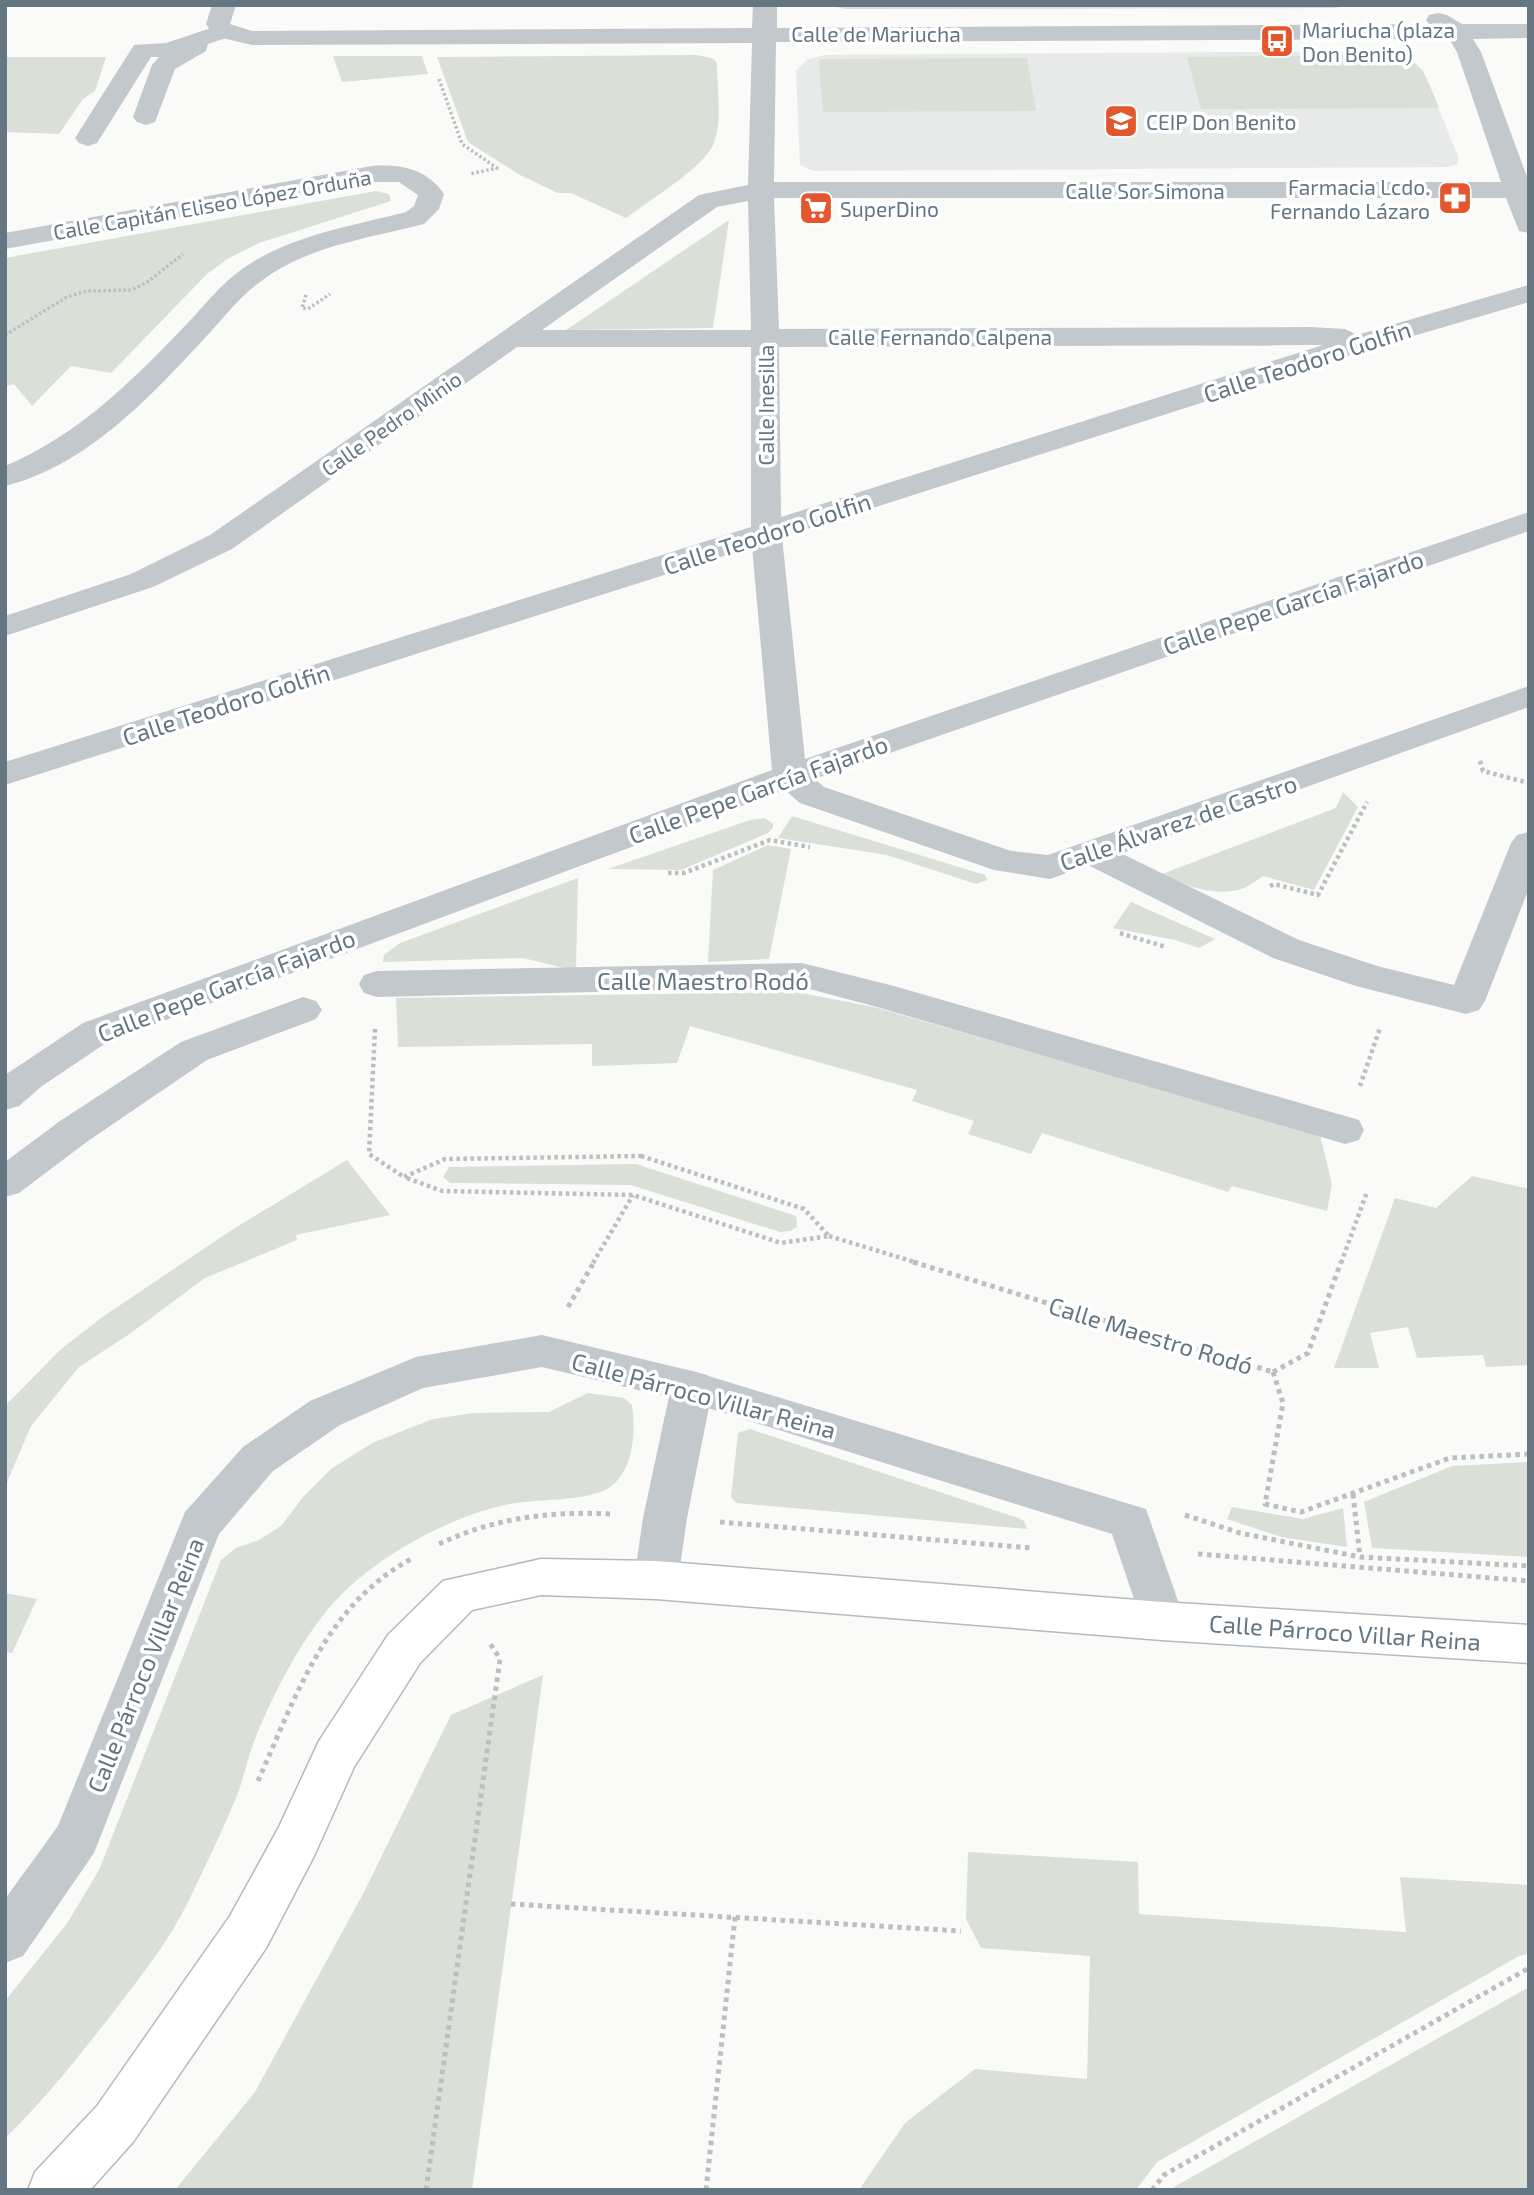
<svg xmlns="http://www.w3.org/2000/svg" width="1534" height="2195" viewBox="0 0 1534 2195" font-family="'Exo 2',sans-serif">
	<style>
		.built { fill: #e8e9e9 }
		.green { fill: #dadfd7 }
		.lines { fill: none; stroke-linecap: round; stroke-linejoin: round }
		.secondary-casing { stroke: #b3babf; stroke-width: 3 }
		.path-far2 { stroke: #bbbfc2; stroke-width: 3.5; stroke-dasharray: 2.5 2.5; stroke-linecap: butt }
		.path-far1 { stroke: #bbbfc2; stroke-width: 4.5; stroke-dasharray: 3.5 3.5; stroke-linecap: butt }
		.path { stroke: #bbbfc2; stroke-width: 5; stroke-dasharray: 4.5 4.5; stroke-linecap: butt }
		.lane { fill: #c3c8cc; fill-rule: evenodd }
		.street { fill: #c3c8cc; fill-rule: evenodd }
		.secondary { fill: #fff; fill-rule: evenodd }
		.labels { text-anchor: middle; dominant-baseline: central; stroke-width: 7; stroke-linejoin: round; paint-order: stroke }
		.far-poi-label { font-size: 21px; fill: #657683; stroke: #fff; text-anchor: start }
		.far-street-label { font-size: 21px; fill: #657683; stroke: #fff }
		.street-label { font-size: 24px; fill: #657683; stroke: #fff }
	</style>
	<rect width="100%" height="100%" fill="#fafaf8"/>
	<polygon class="built" points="1371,51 1403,56 1423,70 1459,159 1457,164 1448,167 814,171 800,165 796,71 807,60 824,55"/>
	<g class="green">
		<polygon points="829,5 1348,5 1335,8 845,9"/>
		<path d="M 1382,52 C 1423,57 1425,74 1439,108 L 1201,109 L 1187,57 L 1381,55 Z"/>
		<path d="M 697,55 L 714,59 L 717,63 C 717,88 723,122 713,145 C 704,167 647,202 626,218 L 571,193 L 558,193 L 520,175 L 468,142 L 437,57 Z"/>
		<polygon points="333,56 422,56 428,74 342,82"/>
		<polygon points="5,57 106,57 95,91 83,99 59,134 5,132"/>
		<polygon points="1027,58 1036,111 823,112 819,59"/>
		<polygon points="376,191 389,194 391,201 259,243 227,259 207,274 111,373 71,366 32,406 14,384 5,386 5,258"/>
		<polygon points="729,220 713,328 566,330"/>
		<path d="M 1343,792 L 1358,807 L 1314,890 L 1263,876 C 1257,880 1250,885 1244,888 C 1219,898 1184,886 1162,874 L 1336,808 Z"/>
		<polygon points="792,816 985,875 987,880 976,884 887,855 778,838"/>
		<polygon points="765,818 773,824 773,828 768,833 681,870 608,869 750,820"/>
		<polygon points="768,845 791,849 769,959 708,962 713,870"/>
		<polygon points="578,878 576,971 523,958 383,962 384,955 400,943"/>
		<polygon points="1131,902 1215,939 1199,948 1175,940 1113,928"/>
		<polygon points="796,992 874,1007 1320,1135 1332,1184 1327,1211 1232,1186 1228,1192 1042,1133 1031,1154 968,1134 974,1121 912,1101 917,1090 690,1026 677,1063 592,1066 592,1044 398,1047 396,998"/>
		<polygon points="347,1160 390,1215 296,1235 297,1240 205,1278 128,1335 79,1367 31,1426 5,1487 5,1406 60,1350 101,1318 230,1231"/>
		<polygon points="636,1164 796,1216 797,1227 790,1231 780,1232 631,1185 457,1183 450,1183 443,1177 449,1167"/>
		<polygon points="1472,1176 1529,1189 1529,1365 1486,1367 1483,1355 1417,1358 1408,1327 1370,1333 1379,1368 1334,1368 1395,1198 1436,1208"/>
		<path d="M 588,1393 L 624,1398 L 632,1405 C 636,1432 634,1475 605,1490 C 582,1501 542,1499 516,1503 C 458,1512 382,1553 341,1595 C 305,1631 274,1692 255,1739 C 248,1756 245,1773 239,1790 C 226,1824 207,1862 191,1896 C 171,1939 141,1976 112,2014 C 78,2057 45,2100 5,2138 L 5,2001 L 68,1922 L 99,1870 L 221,1560 L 236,1548 L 259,1540 L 281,1526 L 304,1496 L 331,1469 L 372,1443 L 433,1419 L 474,1413 L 549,1412 Z"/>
		<polygon points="750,1429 1018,1518 1024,1521 1027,1529 736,1503 731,1497 738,1433"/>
		<polygon points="1529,1462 1529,1557 1372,1548 1364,1502 1452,1466"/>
		<polygon points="1232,1507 1303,1519 1343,1508 1347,1547 1281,1537 1227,1519"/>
		<polygon points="5,1593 37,1599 12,1653 5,1652"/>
		<polygon points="543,1675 472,2190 175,2190 255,2092 363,1894 451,1715"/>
		<polygon points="968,1852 1138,1862 1139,1914 1406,1932 1400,1877 1529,1885 1529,1954 1519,1956 1157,2162 1136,2190 859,2190 905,2123 975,2069 1087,2079 1090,1956 981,1948 966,1919"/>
		<polygon points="1529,1987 1529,2190 1173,2190 1174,2187"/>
	</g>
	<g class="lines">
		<g class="secondary-casing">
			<polygon id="secondary" points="541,1559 656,1561 1162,1602 1529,1625 1529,1663 1162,1640 656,1599 541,1595 472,1610 420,1663 354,1767 314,1856 266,1948 133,2142 90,2190 28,2190 35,2172 97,2106 230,1916 279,1827 319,1741 388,1635 443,1581"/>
		</g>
		<g class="path-far2">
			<polyline points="439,79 462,144 497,168 470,174"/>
			<polyline points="306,295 302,308 308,309 330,294"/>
			<polyline points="5,335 67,297 87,291 131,290 146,283 183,254"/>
		</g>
		<g class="path-far1">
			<polyline points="1480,761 1483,771 1529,783"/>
			<polyline points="668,873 684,873 770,840 810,847"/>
			<polyline points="1270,886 1274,884 1318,895 1367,802"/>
			<polyline points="1120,933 1166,947"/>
			<polyline points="375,1029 369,1154 404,1177"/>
			<polyline points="1360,1086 1380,1028"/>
			<polygon points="641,1156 804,1209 829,1236 781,1243 633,1195 442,1191 404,1177 445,1159"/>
			<polyline points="829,1236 918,1263"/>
			<polyline points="593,1263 633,1195"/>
			<polyline points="1341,1263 1367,1192"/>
		</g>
		<g class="path">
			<polyline points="913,1262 1273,1372"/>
			<polyline points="568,1307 594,1262"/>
			<polyline points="1273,1372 1283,1403 1265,1504 1301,1512 1450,1458 1529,1454"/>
			<polyline points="1273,1372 1308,1353 1341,1262"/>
			<polyline points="1353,1494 1360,1557"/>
			<polyline points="1185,1515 1240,1533 1360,1557 1529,1566"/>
			<polyline points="720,1522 1032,1548"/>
			<path d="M 439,1544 C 494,1518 549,1511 610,1514"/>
			<polyline points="1198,1554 1529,1581"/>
			<path d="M 258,1781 C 296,1696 326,1604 413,1558"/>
			<polyline points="511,1904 961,1931"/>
			<polyline points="426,2190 500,1659 489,1642"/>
			<polyline points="706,2190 735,1917"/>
			<polyline points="1152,2190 1164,2175 1529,1968"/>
		</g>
		<g class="lane">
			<polygon points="223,24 232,26 235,31 232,36 208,44 206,51 175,69 155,122 146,125 137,122 133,117 152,65 159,57 151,57 97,143 88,146 79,143 75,138 134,45 166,43"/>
			<polygon points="1529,832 1529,888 1485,1001 1479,1010 1466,1014 1356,986 1273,958 1082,862 1076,854 1082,846 1094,843 1106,846 1299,940 1377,966 1454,985 1511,843 1517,835"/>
			<polygon points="303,997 316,1001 322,1010 316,1019 207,1060 88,1141 19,1193 5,1197 5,1162 60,1121 181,1042"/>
			<polygon points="692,1371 707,1375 713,1387 687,1518 678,1580 672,1593 656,1599 640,1593 634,1580 643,1518 671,1387 677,1375"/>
		</g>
		<g class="street">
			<path d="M 212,5 L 236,5 L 230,24 L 252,31 L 752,28 L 753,5 L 777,5 L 777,28 L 1429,24 L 1426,20 L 1429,15 L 1438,13 L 1447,15 L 1462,24 L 1529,24 L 1529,38 L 1473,39 L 1481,52 L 1529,182 L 1529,233 L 1519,231 L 1506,198 L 774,198 L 779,329 L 1310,327 L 1345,329 L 1357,335 L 1529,285 L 1529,302 L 1379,346 L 782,537 L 805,759 L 1529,512 L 1529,531 L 815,779 L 824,787 L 1011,851 L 1048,855 L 1529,686 L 1529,707 L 1050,879 L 994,870 L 800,803 L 785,790 L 109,1041 L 42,1086 L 19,1106 L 5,1110 L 5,1075 L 83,1023 L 772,770 L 752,547 L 5,785 L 5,762 L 751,527 L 751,347 L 517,347 L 232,549 L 153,587 L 5,636 L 5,616 L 131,574 L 210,535 L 699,195 L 748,185 L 752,43 L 252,45 L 214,36 L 206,24 ZM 1449,39 L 1457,52 L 1501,182 L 774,182 L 776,42 ZM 748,201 L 751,330 L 542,330 L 717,207 ZM 1310,345 L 1323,345 L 781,517 L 779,347 Z"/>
			<path d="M 372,166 C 401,164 427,169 444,194 L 439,209 L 424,224 C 370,238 306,246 260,282 C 238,298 222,320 204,339 C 149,398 86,466 5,486 L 5,466 C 76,436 128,385 181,330 C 202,309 220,284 245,267 C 292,235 352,226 406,212 L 414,206 L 418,195 L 399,182 L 372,182 L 5,249 L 5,233 Z"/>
			<polygon points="802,963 894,986 1359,1120 1364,1130 1359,1140 1345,1144 877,1007 802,987 377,997 364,993 359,984 364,975 377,971"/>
			<polygon points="542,1335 692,1371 1146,1509 1185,1621 1178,1634 1162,1640 1146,1634 1112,1534 692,1403 542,1367 423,1388 340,1425 273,1471 219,1534 94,1853 23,1956 5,1963 5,1899 58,1826 185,1512 243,1447 310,1401 416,1357"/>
		</g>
		<use href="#secondary" class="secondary"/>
	</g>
	<defs>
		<g id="bus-square" transform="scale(1.75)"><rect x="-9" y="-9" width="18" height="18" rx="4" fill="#e4572e" stroke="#fff"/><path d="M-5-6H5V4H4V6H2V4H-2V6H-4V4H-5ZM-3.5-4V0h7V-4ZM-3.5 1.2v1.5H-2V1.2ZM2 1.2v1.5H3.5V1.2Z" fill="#fff"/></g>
		<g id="school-square" transform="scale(1.75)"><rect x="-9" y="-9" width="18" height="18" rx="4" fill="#e4572e" stroke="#fff"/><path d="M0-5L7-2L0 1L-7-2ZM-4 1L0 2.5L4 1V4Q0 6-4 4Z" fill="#fff"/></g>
		<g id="pharmacy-square" transform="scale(1.75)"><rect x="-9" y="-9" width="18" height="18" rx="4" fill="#e4572e" stroke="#fff"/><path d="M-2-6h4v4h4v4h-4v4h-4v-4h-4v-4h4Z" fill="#fff"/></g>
		<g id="supermarket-square" transform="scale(1.75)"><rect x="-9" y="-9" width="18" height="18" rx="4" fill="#e4572e" stroke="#fff"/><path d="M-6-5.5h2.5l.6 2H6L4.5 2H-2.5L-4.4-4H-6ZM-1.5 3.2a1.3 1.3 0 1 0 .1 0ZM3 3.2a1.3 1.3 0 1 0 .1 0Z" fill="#fff"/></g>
	</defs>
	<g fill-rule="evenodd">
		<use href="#bus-square" x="1277" y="41"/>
		<use href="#school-square" x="1121" y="121"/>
		<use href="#pharmacy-square" x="1455" y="198"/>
		<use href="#supermarket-square" x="816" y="208"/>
	</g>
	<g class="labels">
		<g class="far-poi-label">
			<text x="1302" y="29">Mariucha (plaza<tspan x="1302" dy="24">Don Benito)</tspan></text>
			<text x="1146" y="121">CEIP Don Benito</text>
			<text x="1430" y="186" text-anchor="end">Farmacia Lcdo.<tspan x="1430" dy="24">Fernando Lázaro</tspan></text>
			<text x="840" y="208">SuperDino</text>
		</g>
		<g class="far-street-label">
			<text x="876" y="33">Calle de Mariucha</text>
			<text x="1145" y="190">Calle Sor Simona</text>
			<text transform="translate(212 204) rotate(-10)">Calle Capitán Eliseo López Orduña</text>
			<text x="940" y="336">Calle Fernando Calpena</text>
			<text transform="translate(765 405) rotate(-90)">Calle Inesilla</text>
			<text transform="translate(391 423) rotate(-35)">Calle Pedro Minio</text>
		</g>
		<g class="street-label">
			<text transform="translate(1307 361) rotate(-18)">Calle Teodoro Golfin</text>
			<text transform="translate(767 533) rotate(-18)">Calle Teodoro Golfin</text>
			<text transform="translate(1293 602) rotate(-19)">Calle Pepe García Fajardo</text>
			<text transform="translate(226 704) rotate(-18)">Calle Teodoro Golfin</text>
			<text transform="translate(758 789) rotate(-20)">Calle Pepe García Fajardo</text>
			<text transform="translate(1178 822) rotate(-19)">Calle Álvarez de Castro</text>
			<text x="703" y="980">Calle Maestro Rodó</text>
			<text transform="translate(226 985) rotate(-21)">Calle Pepe García Fajardo</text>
			<text transform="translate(1151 1335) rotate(17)">Calle Maestro Rodó</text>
			<text transform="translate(704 1395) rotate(15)">Calle Párroco Villar Reina</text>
			<text transform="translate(1345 1632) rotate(4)">Calle Párroco Villar Reina</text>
			<text transform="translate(145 1665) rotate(-68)">Calle Párroco Villar Reina</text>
		</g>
	</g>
	<rect width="1534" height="2195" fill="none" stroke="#657683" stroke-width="14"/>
</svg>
